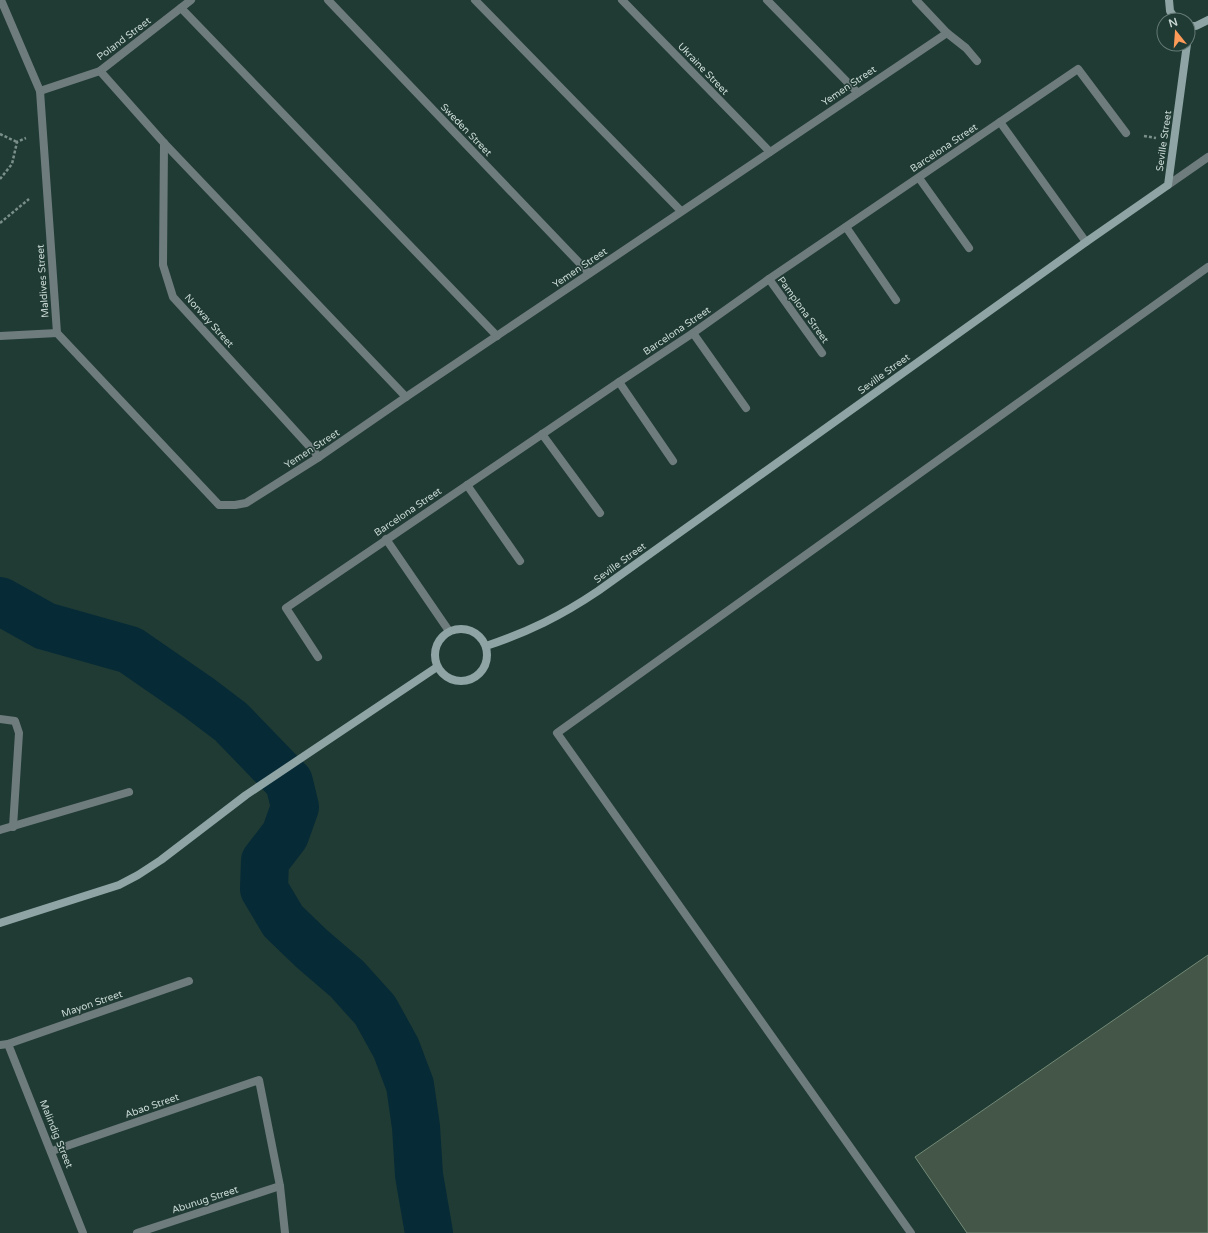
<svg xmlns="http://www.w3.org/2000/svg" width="1208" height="1233" viewBox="0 0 1208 1233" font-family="'Varela Round',sans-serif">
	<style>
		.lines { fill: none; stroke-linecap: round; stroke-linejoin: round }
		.river { stroke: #062a36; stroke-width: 48 }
		.building { fill: #435647; stroke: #738977 }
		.path { stroke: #7a8f89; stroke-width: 2.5; stroke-dasharray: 3 2; stroke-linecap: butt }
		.lane { stroke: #6f7c7d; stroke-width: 8 }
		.street { stroke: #6f7c7d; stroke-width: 8 }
		.secondary { stroke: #8fa4a5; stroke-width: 8 }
		.labels { text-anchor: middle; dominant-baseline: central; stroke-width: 3; stroke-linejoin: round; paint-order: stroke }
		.street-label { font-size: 10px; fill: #c9d8d3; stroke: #203b34 }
	</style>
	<rect width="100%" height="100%" fill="#203b34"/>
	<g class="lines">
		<polyline class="river" points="0,601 45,626 130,650 198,697 231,722 289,782 295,807 285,835 265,861 264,889 283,921 311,948 347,979 375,1010 396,1048 410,1085 416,1127 419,1175 429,1233"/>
	</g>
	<polygon class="building" points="1208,955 1208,1233 967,1233 915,1157"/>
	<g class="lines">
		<g class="path">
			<polyline points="0,134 17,142"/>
			<polyline points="1144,136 1156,138"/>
			<polyline points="0,179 12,164 17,142 26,138"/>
			<polyline points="0,223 29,199"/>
		</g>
		<polyline class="lane" points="911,1233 557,733 1208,267"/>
		<g class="street">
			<polyline points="1,0 40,91 57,333 219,505 235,505 246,503 319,457 406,397 947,33"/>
			<polyline points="328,0 589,273"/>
			<polyline points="475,0 681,211"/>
			<polyline points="622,0 770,152"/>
			<polyline points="767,0 857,92"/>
			<polyline points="916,0 947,33 966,48 977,61"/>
			<polyline points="181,8 497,336"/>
			<polyline points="100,71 164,143 406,397"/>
			<polyline points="40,91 100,71 191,0"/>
			<polyline points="1000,122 1086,242"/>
			<polyline points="164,143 163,265 173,297 319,457"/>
			<polyline points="919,178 969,248"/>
			<polyline points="1168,185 1208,157"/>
			<polyline points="846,227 896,300"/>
			<polyline points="769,279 822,353"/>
			<polyline points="693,333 746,408"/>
			<polyline points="0,336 57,333"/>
			<polyline points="619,382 673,461"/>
			<polyline points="542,434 600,513"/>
			<polyline points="467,485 520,561"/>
			<polyline points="386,539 449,631"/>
			<polyline points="318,657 286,608 619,382 693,333 769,279 1078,69 1126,133"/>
			<polyline points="0,719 15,721 19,733 13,827"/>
			<polyline points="0,830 129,792"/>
			<polyline points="8,1044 83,1233"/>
			<polyline points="0,1045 8,1044 189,981"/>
			<polyline points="52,1151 259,1080 280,1186 285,1233"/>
			<polyline points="137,1233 280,1186"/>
		</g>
		<g class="secondary">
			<polyline points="1169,0 1170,11 1176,20"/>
			<polyline points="1188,26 1196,26 1208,20"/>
			<circle cx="461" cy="655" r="26"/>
			<path d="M 486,646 C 528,632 561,616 598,591 L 1086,242 L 1168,185 L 1187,44"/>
			<polyline points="0,923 119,885 138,875 161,860 246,795 437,667"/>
		</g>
	</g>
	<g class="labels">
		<g class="street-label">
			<text transform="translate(124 39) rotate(-37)">Poland Street</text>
			<text transform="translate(703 69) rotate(46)">Ukraine Street</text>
			<text transform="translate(849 86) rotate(-34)">Yemen Street</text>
			<text transform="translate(466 130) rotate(46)">Sweden Street</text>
			<text transform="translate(1164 141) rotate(-82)">Seville Street</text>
			<text transform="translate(944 148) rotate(-34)">Barcelona Street</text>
			<text transform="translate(580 268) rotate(-34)">Yemen Street</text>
			<text transform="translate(43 281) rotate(-94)">Maldives Street</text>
			<text transform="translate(803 310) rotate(54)">Pamplona Street</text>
			<text transform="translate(209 321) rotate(48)">Norway Street</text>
			<text transform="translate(677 331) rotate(-34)">Barcelona Street</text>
			<text transform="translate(884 374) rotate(-36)">Seville Street</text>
			<text transform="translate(312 449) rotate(-33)">Yemen Street</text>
			<text transform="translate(408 512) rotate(-34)">Barcelona Street</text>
			<text transform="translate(620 563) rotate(-36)">Seville Street</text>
			<text transform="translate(92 1004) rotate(-19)">Mayon Street</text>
			<text transform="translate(152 1106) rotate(-19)">Abao Street</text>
			<text transform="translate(56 1134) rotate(68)">Malindig Street</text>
			<text transform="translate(205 1200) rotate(-18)">Abunug Street</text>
		</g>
	</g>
	<g transform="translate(1176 32) rotate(343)"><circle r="19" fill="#203b34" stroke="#647a74"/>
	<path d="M0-3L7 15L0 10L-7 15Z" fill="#ff9b59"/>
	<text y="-6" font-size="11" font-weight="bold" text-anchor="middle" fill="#c9d8d3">N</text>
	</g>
</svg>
